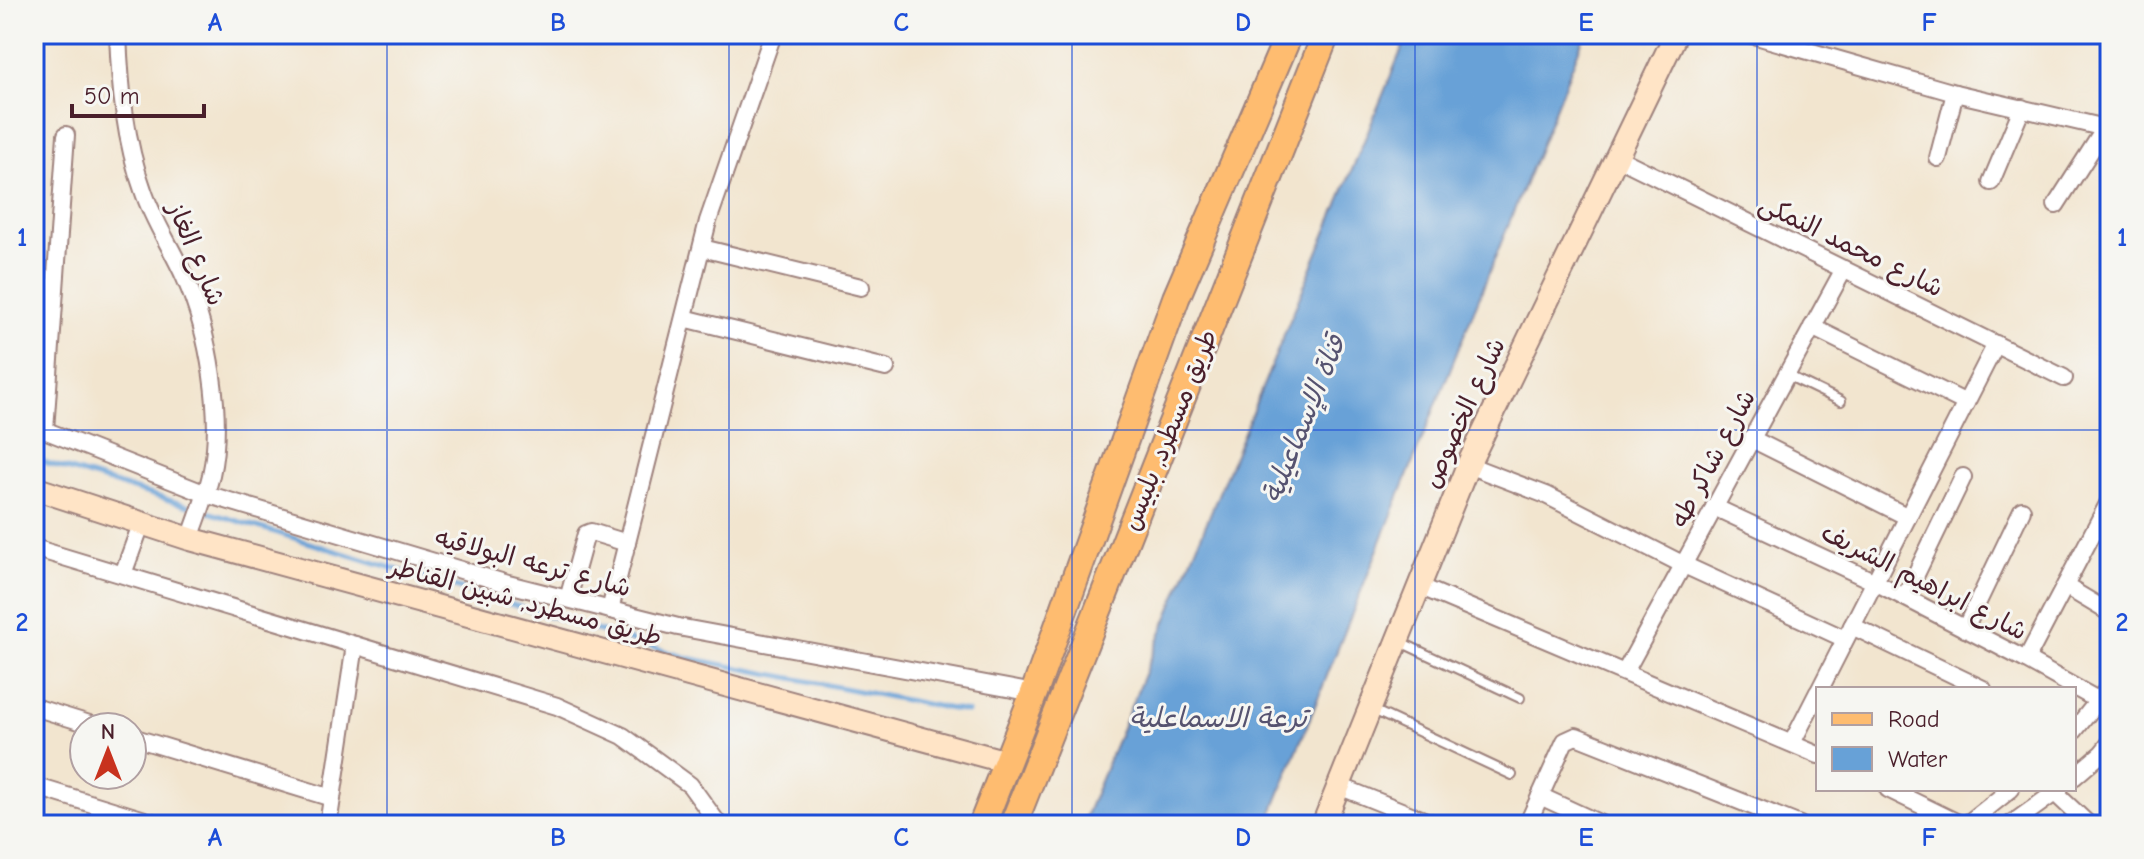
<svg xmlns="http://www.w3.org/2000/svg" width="2144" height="859" viewBox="0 0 2144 859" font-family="'Comic Neue','Playpen Sans Arabic',sans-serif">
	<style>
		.water { fill: #67a1d7; stroke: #586081; stroke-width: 2 }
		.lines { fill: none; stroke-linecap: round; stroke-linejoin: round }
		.stream { stroke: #67a1d7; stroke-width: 5 }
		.lane-casing { stroke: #9e827d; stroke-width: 12 }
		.street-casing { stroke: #9e827d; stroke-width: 20 }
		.secondary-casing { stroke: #9e827d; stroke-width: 26 }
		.primary-casing { stroke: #9e827d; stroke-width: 30 }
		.lane { stroke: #fff; stroke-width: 8 }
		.street { stroke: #fff; stroke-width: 16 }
		.secondary { stroke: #ffe4c6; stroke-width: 22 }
		.primary { stroke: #febc70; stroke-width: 26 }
		.grid { fill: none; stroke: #1d4ed8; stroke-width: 2; stroke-opacity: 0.55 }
		.labels { text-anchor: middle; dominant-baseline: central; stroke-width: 6; stroke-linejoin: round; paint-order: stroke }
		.street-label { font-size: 26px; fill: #4a1f2b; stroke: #f6f6f2 }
		.water-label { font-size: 28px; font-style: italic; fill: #565370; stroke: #f6f6f2 }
		.neatline { fill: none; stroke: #1d4ed8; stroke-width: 3 }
		.grid-label { font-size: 26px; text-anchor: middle; font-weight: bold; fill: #1d4ed8 }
	</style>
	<rect width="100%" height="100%" fill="#f6f6f2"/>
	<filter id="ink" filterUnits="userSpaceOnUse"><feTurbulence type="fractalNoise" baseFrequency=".0125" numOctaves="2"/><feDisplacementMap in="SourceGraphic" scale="16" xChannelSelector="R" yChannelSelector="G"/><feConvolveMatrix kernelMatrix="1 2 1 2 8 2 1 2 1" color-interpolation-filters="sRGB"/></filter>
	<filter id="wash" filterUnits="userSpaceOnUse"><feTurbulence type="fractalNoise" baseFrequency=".006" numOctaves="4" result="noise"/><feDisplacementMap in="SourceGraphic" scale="32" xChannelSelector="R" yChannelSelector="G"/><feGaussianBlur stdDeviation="1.8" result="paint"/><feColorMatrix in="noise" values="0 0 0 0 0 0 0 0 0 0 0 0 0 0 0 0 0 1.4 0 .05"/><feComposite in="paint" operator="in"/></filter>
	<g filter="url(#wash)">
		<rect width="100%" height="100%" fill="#f2e5cf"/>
		<polygon class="water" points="1408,34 1585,34 1267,825 1082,825"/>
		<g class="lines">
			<polyline class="stream" points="34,459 688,658 967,712"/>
		</g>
	</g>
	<g filter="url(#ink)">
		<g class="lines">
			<g class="lane-casing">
				<g id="lane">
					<polyline points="1787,375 1841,401"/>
					<polyline points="1398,641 1520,698"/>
					<polyline points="1371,709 1512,775"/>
				</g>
			</g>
			<g class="street-casing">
				<g id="street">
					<path d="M 118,34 C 120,86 125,141 143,190 C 153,221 172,248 185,278 C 209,332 224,418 211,475 C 206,497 197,518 190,539"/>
					<polyline points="1749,34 1955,93 2110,129"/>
					<polyline points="1616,157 2064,378"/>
					<polyline points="1938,158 1955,93"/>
					<polyline points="1991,182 2022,108"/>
					<polyline points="2056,205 2109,122"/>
					<polyline points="702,248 861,287"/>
					<polyline points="684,318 886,368"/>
					<polyline points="1812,327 1966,403"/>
					<polyline points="34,426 206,494 508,584 678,627 1034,693"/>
					<polyline points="45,430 66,135"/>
					<polyline points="1752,439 1908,517"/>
					<polyline points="1468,465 1546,495 1684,565 1845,639"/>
					<polyline points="1714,507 1875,582 2026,660 2110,707"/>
					<polyline points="34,548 557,706 623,736 690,785 719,825"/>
					<polyline points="123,574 142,522"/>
					<polyline points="1419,586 1818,755"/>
					<polyline points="2065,586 2110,613"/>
					<polyline points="1905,597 1963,477"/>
					<polyline points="568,599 586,534 591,532 627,543"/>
					<polyline points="610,610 708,221 773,34"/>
					<polyline points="1852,626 1983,689"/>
					<polyline points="1965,629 2022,510"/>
					<polyline points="2026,660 2109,502"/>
					<polyline points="1625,672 1844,269"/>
					<polyline points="1820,689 1996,344"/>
					<polyline points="34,707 99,727"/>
					<polyline points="2074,731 2110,686"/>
					<polyline points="132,737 332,798"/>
					<polyline points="1792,743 1818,692"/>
					<polyline points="2074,777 2102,753 2110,743"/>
					<polyline points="34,786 161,825"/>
					<polyline points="1339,786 1436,825"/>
					<polyline points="1888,789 1962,825"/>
					<polyline points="2055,793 2089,825"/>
					<polyline points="1540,796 1603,825"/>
					<polyline points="328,825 355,645"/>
					<polyline points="1527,825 1565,741 1576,736 1800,825"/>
					<polyline points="1966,825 2011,789"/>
					<polyline points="2010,825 2060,789"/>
				</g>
			</g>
			<g class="secondary-casing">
				<g id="secondary">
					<polyline points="34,488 190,539 1007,762"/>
					<polyline points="1323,825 1468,465 1676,34"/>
				</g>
			</g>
			<g class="primary-casing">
				<g id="primary">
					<polyline points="982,825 1034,693 1176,298 1289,34"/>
					<polyline points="1013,825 1326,34"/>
				</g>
			</g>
			<use href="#lane" class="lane"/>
			<use href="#street" class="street"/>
			<use href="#secondary" class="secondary"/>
			<use href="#primary" class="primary"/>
		</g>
	</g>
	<path class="grid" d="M 387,34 L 387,825M 729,34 L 729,825M 1072,34 L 1072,825M 1415,34 L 1415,825M 1757,34 L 1757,825M 34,430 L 2110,430"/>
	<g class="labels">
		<g class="street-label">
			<text transform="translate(1851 246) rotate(26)">شارع محمد النمكى</text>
			<text transform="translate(196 254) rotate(67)">شارع الغاز</text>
			<text transform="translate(1464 413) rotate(-65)">شارع الخصوص</text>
			<text transform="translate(1170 430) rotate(-68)">طريق مسطرد, بلبيس</text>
			<text transform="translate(1713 459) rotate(-62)">شارع شاكر طه</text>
			<text transform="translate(533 563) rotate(15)">شارع ترعه البولاقيه</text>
			<text transform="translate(1924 582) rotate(27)">شارع ابراهيم الشريف</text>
			<text transform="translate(526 602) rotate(15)">طريق مسطرد, شبين القناطر</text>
		</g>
		<g class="water-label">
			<text transform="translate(1304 419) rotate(-68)">قناة الإسماعيلية</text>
			<text x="1218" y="718">ترعة الاسماعلية</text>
		</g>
	</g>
	<rect width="2144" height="859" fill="none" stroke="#f6f6f2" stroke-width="88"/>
	<rect x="1816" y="687" width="260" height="104" fill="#f6f6f2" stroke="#b1a0a2" stroke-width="2"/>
	<rect x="1832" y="713" width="40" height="12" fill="#febc70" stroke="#b1a0a2" stroke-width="2"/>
	<text x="1888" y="727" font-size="24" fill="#4a1f2b">Road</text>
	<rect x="1832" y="747" width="40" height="24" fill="#67a1d7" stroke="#b1a0a2" stroke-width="2"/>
	<text x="1888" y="767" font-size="24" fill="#4a1f2b">Water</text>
	<g transform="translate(108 751)"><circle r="38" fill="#f6f6f2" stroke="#b1a0a2" stroke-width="2"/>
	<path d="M0-6L14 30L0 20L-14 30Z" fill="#c8321e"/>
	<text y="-12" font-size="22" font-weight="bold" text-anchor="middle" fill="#4a1f2b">N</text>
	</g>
	<path d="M72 104v12h132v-12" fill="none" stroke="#4a1f2b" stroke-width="4"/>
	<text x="84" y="104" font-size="24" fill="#4a1f2b" stroke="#f6f6f2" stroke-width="6" paint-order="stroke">50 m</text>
	<rect x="44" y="44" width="2056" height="771" class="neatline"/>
	<g class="grid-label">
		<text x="215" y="31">A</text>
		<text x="558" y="31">B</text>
		<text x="901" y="31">C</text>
		<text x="1243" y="31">D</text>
		<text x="1586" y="31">E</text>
		<text x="1929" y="31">F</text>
		<text x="22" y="246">1</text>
		<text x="2122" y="246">1</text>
		<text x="22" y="631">2</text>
		<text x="2122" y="631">2</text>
		<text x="215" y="846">A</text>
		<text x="558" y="846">B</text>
		<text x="901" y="846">C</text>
		<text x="1243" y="846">D</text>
		<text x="1586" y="846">E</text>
		<text x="1929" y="846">F</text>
	</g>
</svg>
